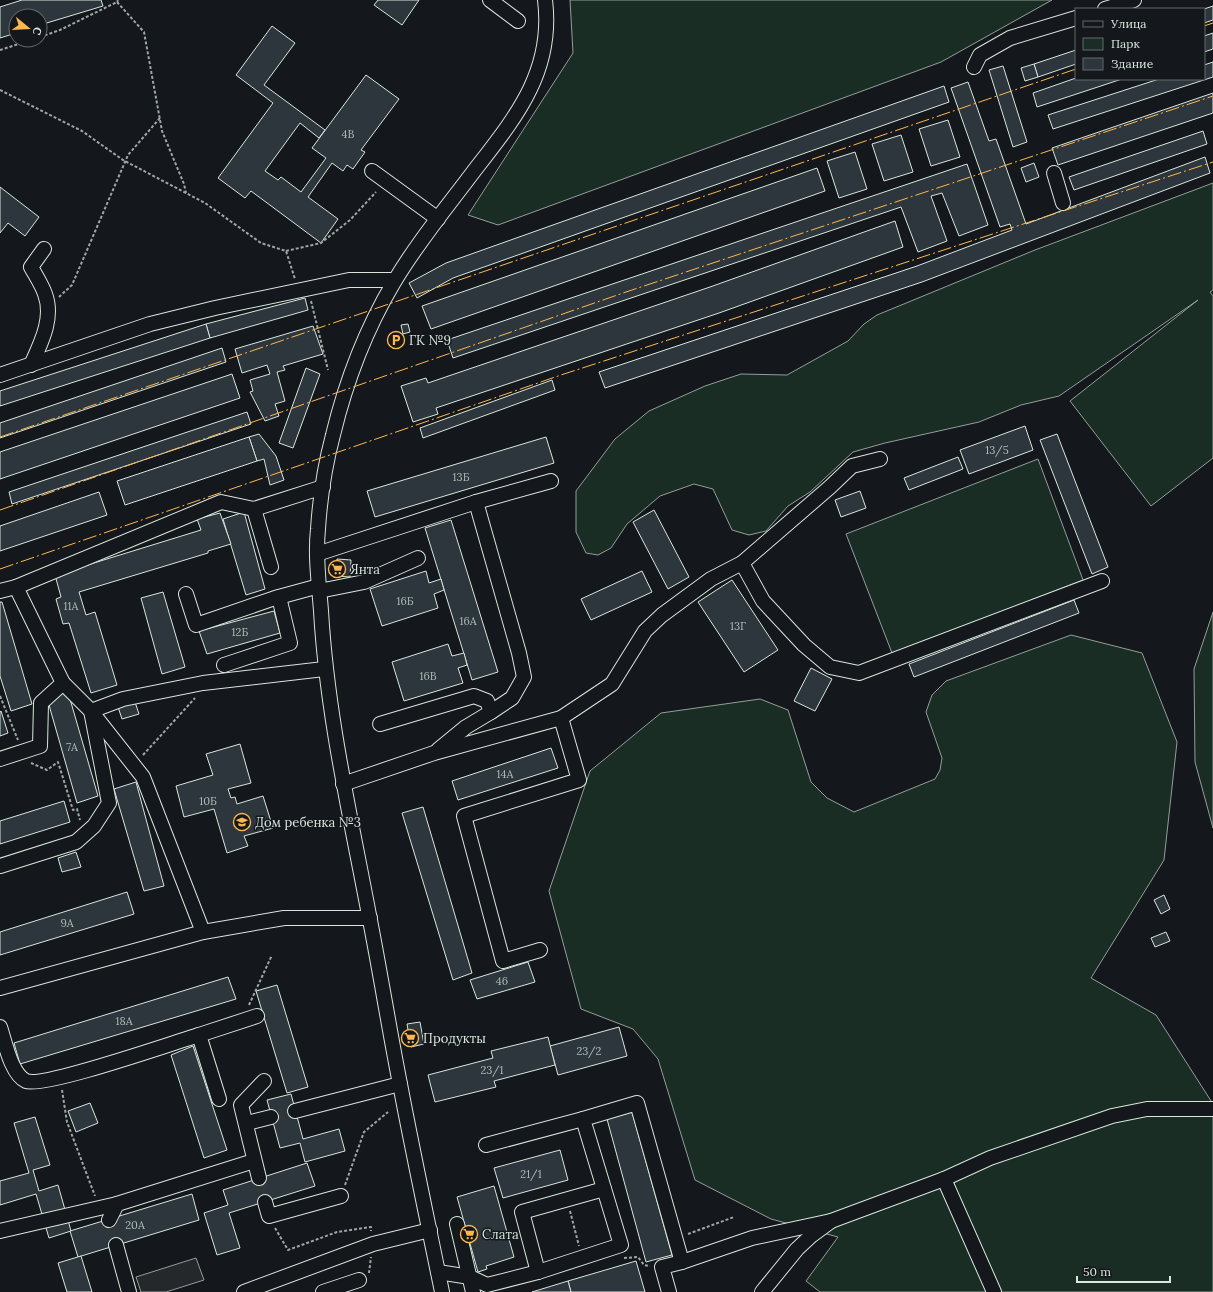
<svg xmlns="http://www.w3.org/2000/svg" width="1213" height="1292" viewBox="0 0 1213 1292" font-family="Lora,serif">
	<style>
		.green { fill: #1a2d24; stroke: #939e99 }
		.parking { fill: #24282b; stroke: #939e99 }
		.building { fill: #2c363c; stroke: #d8e6dc }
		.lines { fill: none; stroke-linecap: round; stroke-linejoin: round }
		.minor-tunnel { stroke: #313739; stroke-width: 14; stroke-dasharray: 14 7; stroke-linecap: butt }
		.minor-casing { stroke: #d8e6dc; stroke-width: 16 }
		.path { stroke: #9da8a2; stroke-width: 2; stroke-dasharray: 3 2; stroke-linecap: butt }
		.minor { stroke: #14181c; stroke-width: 14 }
		.power { stroke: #ffb74d; stroke-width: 1; stroke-dasharray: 14 3 2 3; stroke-linecap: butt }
		.labels { text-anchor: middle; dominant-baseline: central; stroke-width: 3; stroke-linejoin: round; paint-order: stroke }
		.number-label { font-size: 11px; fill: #adbab4 }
		.poi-label { font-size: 13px; fill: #d8e6dc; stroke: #14181c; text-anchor: start }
	</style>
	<rect width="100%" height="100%" fill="#14181c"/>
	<g class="green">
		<polygon points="570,0 1052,0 941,62 498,225 468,215 573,53"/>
		<polygon points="1213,183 1213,290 1210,292 1213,296 1213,458 1151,506 1070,401 1198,300 1059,396 1021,405 979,422 885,443 853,452 810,492 788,506 766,531 749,535 732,530 713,489 694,484 660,496 627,524 611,548 598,555 586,553 576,532 576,491 615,439 649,411 705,386 741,374 787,375 848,341 864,324 877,315 1035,250"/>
		<polygon points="1038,459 1083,580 892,653 846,534"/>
		<polygon points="1213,612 1213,828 1195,762 1194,669"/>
		<polygon points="1071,635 1142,653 1177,742 1164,860 1091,978 1156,1015 1213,1104 1213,1292 820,1292 806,1281 838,1237 771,1219 695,1180 658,1059 633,1029 581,1009 549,891 590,771 661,713 760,699 788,710 811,782 827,798 854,812 935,779 940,770 942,758 926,712 932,695 946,681"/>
	</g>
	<polygon class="parking" points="196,1258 204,1280 166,1292 141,1292 136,1277"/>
	<g class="building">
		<polygon points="22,0 101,0 103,6 40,25 40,16 16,16 16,33 0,38 0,7"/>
		<polygon points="378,0 419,0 402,25 374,5"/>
		<polygon points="1213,6 1213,20 1204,23 1204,9"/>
		<polygon points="272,26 295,43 264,85 325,130 319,138 300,123 265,171 278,180 281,177 301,192 326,158 312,148 366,75 399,99 361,150 365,152 353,169 347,165 343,171 332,163 308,197 338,219 321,243 251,191 245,198 218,178 273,103 236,75"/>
		<polygon points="1213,33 1213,49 1204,52 1204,36"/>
		<polygon points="1076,50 1076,64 1038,77 1034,64"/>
		<polygon points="1213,62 1213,77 1053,129 1048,115 1159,79 1204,79 1204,65"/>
		<polygon points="1034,64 1038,77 1025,81 1021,68"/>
		<polygon points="1003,66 1027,142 1013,147 989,70"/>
		<polygon points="1076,78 1122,79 1037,107 1033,93"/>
		<polygon points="968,82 989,141 996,139 1026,224 1205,157 1210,173 922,282 605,388 599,372 917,266 1012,230 1010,224 1000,227 951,88"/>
		<polygon points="944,86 949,102 453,278 417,298 409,283 446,263"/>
		<polygon points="1213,93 1213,113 1058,165 1052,148"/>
		<polygon points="948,120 960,157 931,166 919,129"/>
		<polygon points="1203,131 1207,144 1074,190 1069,177"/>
		<polygon points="901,135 913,172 884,181 872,144"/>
		<polygon points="855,152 867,189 839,198 827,161"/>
		<polygon points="1034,163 1039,177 1026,182 1021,168"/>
		<polygon points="967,164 988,225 959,236 942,193 931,196 947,241 918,252 901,207 453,358 447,340"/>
		<polygon points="817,168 825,191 431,329 422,306"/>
		<polygon points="0,187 39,217 25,236 8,223 0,233"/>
		<polygon points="895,221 903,247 719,313 436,408 438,414 413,422 401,386 426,378 428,383 710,287"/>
		<polygon points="305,298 308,310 210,338 206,324"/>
		<polygon points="206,324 210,338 0,406 0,391"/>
		<polygon points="408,324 410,332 403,334 401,325"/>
		<polygon points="313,326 323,354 283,366 285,370 277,372 285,401 275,404 279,416 265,421 250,392 253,391 250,380 270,374 267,365 242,373 235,349"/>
		<polygon points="222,348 226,362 0,438 0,423"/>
		<polygon points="306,368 320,374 293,448 279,443"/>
		<polygon points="232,374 240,398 0,479 0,452"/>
		<polygon points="552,380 555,390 423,438 420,428"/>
		<polygon points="247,412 251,424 12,504 9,492"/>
		<polygon points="1025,426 1033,450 969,474 960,450"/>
		<polygon points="259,434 276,456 284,480 270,485 264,459 257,461 249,437"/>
		<polygon points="1057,434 1108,567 1092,574 1040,440"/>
		<polygon points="249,437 257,461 125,505 117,481"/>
		<polygon points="546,437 554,463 375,517 367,491"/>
		<polygon points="958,457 963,469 909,490 904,478"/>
		<polygon points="860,491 866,508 841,517 835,500"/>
		<polygon points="99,492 107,515 0,551 0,526"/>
		<polygon points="654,510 689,577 668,589 633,522"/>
		<polygon points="244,512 265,589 246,595 223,519"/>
		<polygon points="220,513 231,544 208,551 208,553 79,592 86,615 95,612 117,685 91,693 69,623 63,624 56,599 61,597 55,575 201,530 197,519"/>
		<polygon points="451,520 498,672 472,680 425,528"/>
		<polygon points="337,559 351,560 350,577 336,576"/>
		<polygon points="426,571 429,583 441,579 444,590 434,594 438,608 382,626 370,589"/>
		<polygon points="642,571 652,592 591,620 581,599"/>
		<polygon points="732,580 778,650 744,672 698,602"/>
		<polygon points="163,592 185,667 162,674 141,598"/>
		<polygon points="1074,600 1079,613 914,677 909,664"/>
		<polygon points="0,602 2,602 32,704 11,711 0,676"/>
		<polygon points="274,611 280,633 207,654 199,631"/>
		<polygon points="448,644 452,656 464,653 467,665 458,668 463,683 404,701 392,662"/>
		<polygon points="811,668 832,679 815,711 794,701"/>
		<polygon points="68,692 98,796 77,803 47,698"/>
		<polygon points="134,699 139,714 122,719 117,704"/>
		<polygon points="1,711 8,733 0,736 0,712"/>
		<polygon points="240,744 251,783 228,789 231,798 235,797 237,804 263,796 273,828 244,836 248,846 227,853 214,809 184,817 176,786 213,775 206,754"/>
		<polygon points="551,748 558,768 458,800 452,781"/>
		<polygon points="136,782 164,886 144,891 114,789"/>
		<polygon points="64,801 70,822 0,844 0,821"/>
		<polygon points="423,807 472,973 453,980 402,813"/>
		<polygon points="76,852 81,867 62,872 58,858"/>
		<polygon points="127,892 134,914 0,955 0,932"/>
		<polygon points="1164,895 1170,909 1161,914 1154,900"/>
		<polygon points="1166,932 1170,941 1155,947 1151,938"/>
		<polygon points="528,962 535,982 477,999 470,980"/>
		<polygon points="228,977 236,999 20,1064 14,1043"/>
		<polygon points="277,985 308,1087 287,1093 256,991"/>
		<polygon points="420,1022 424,1044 411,1047 407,1024"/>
		<polygon points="619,1027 627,1056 558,1075 550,1046"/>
		<polygon points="548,1037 555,1065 494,1081 496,1087 435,1102 428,1075 493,1058 491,1051"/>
		<polygon points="193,1046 227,1150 204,1158 171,1055"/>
		<polygon points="291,1094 303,1139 339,1129 345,1151 305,1162 300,1143 280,1148 267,1100"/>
		<polygon points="90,1103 98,1123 76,1132 68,1111"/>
		<polygon points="632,1112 672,1255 646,1262 607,1119"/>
		<polygon points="35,1117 50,1165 33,1170 39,1191 58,1185 71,1231 49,1238 36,1194 0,1205 0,1181 29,1173 14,1123"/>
		<polygon points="560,1150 568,1180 503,1198 494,1168"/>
		<polygon points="307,1163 315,1186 229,1213 240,1248 217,1255 204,1213 228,1205 223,1190"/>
		<polygon points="494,1186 514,1257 486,1266 487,1269 478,1272 457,1197"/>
		<polygon points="192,1194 199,1220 78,1257 70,1231"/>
		<polygon points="81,1256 92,1292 67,1292 58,1263"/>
		<polygon points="636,1261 645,1292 571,1292 568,1281"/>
		<polygon points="568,1281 571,1292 532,1292"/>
	</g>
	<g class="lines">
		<g class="minor-tunnel">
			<polyline points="271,1117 295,1111"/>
			<polyline points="259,1178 265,1202"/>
			<polyline points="109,1220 116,1245"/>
		</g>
		<g class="minor-casing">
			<g id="minor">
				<polyline points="490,0 518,21"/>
				<polyline points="1105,9 1134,0"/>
				<polyline points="974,67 980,55 1010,38 1076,18"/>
				<polyline points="372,171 438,219"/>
				<polyline points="1054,173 1063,203"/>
				<path d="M 31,365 C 41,343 54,318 45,294 C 42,285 36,276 31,267 L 44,249"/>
				<polyline points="0,375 150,324 215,308 349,280 395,280"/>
				<polyline points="880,459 852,466 830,487 742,563 763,601 804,645 830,667 859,673 1102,581"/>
				<polyline points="317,554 476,502 551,481"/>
				<polyline points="271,567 254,509 323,487"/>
				<polyline points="16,587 221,502 254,509"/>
				<polyline points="0,591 16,587 63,683 91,711 143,777 203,932 0,988"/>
				<polyline points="319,591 364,582 418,558"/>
				<polyline points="186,594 196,625 275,598 319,586"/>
				<polyline points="224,665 290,643 279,597"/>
				<polyline points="380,724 474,696 487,701 491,712"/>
				<polyline points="438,750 466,727 491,712 512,698 524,677 519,653 476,502"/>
				<polyline points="0,759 40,746 41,703 63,683"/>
				<polyline points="343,784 434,753 561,718 612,684 645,631 662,615 711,579 742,563"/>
				<polyline points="0,866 76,842 94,826 109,803 91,711 123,699 203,683 324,669"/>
				<polyline points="203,932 284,918 370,918"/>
				<polyline points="540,950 503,961 464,816 579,780 561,718"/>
				<path d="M 0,1027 C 5,1042 11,1074 26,1081 C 44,1088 172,1043 199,1035 L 219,1099"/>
				<polyline points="199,1035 257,1016"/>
				<polyline points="295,1111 400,1084"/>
				<polyline points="247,1123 271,1117"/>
				<polyline points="486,1145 583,1119"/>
				<polyline points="259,1178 241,1105 264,1081"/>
				<polyline points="944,1179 994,1292"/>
				<polyline points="265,1202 269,1216 341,1196"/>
				<polyline points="109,1220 117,1204 254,1161"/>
				<polyline points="457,1224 473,1292"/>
				<polyline points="0,1231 117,1204"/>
				<polyline points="116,1245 129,1292"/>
				<polyline points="438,1272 470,1277 487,1285 538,1272 621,1245 583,1119 637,1103 682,1262 752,1238 831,1221"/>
				<polyline points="538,1272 522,1212 604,1189"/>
				<polyline points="244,1292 373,1244 430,1230"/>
				<polyline points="323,1292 359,1280"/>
				<path d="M 442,1292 C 428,1223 413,1153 400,1084 C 389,1028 380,971 369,915 C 350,814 327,714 321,611 C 319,584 315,556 318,529 C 320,498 325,465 333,435 C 346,381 366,329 394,282 C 417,243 447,207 474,171 C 515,118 554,72 545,0"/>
				<polyline points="669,1292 662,1267 682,1262"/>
				<polyline points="762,1292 797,1249 812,1235 831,1221 944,1179 990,1158 1112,1116 1147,1109 1213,1109"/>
			</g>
		</g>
		<g class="path">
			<polyline points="117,2 144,32 162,131 184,184 186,193"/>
			<polyline points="40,37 60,30 117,2 118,0"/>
			<polyline points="0,50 31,40"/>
			<polyline points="0,90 82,131 123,160 205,203 261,243 286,251 295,279"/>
			<polyline points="286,251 321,243 350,220 376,192"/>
			<polyline points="59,297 72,285 128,155 160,118"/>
			<polyline points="311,301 328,370"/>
			<polyline points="0,696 18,740"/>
			<polyline points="143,755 195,698"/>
			<polyline points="31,763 47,770 58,762 73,810 77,809 80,820"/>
			<polyline points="249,1005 272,955"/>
			<polyline points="62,1090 67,1122 95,1196"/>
			<polyline points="345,1185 364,1132 388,1112"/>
			<polyline points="570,1211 579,1246"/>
			<polyline points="275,1228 288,1250 337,1232 371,1227 371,1231"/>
			<polyline points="688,1234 734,1217"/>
			<polyline points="624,1258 638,1257 644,1265 650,1266"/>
			<polyline points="369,1273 371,1257"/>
		</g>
		<use href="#minor" class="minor"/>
		<g class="power">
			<polyline points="1204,26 1213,23"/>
			<polyline points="0,437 1076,69"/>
			<polyline points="0,510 626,292 1213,96"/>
			<polyline points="0,569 561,375 1213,162"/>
		</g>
	</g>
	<defs>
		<g id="parking-ring" transform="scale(0.9)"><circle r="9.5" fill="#14181c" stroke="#ffb74d" stroke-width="1.5"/><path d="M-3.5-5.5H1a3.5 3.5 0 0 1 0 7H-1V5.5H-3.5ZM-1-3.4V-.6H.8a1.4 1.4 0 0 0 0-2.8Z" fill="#ffb74d"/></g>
		<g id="supermarket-ring" transform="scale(0.9)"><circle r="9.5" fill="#14181c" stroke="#ffb74d" stroke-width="1.5"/><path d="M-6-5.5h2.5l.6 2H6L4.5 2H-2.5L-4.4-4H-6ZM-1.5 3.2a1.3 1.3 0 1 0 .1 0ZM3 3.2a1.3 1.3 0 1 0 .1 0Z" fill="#ffb74d"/></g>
		<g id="school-ring" transform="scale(0.9)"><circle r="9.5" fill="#14181c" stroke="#ffb74d" stroke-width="1.5"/><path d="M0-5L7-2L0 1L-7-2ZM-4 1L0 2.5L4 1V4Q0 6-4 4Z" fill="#ffb74d"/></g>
	</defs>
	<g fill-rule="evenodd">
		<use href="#parking-ring" x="396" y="340"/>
		<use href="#supermarket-ring" x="337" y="569"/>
		<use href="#school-ring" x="242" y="822"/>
		<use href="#supermarket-ring" x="410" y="1038"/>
		<use href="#supermarket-ring" x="469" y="1234"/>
	</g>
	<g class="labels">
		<g class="number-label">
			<text x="348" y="134">4В</text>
			<text x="997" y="450">13/5</text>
			<text x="461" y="477">13Б</text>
			<text x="405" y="601">16Б</text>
			<text x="71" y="606">11А</text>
			<text x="468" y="621">16А</text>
			<text x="738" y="626">13Г</text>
			<text x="240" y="632">12Б</text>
			<text x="428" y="676">16В</text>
			<text x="72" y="747">7А</text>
			<text x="505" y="774">14А</text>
			<text x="208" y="801">10Б</text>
			<text x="67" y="923">9А</text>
			<text x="502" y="981">46</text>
			<text x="124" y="1021">18А</text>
			<text x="589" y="1051">23/2</text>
			<text x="492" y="1070">23/1</text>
			<text x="531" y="1174">21/1</text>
			<text x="135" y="1225">20А</text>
		</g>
		<g class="poi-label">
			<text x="409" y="340">ГК №9</text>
			<text x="350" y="569">Янта</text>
			<text x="255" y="822">Дом ребенка №3</text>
			<text x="423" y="1038">Продукты</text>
			<text x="482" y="1234">Слата</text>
		</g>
	</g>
	<rect x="1075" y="8" width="130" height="72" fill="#14181c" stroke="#626a69"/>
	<rect x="1083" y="21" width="20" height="6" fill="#14181c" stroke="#626a69"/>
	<text x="1111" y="28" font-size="12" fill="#d8e6dc">Улица</text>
	<rect x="1083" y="38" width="20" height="12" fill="#1a2d24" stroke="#626a69"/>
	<text x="1111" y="48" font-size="12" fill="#d8e6dc">Парк</text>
	<rect x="1083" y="58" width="20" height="12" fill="#2c363c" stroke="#626a69"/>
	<text x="1111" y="68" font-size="12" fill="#d8e6dc">Здание</text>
	<g transform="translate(28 28) rotate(108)"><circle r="19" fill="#14181c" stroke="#626a69"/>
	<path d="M0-3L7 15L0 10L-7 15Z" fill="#ffb74d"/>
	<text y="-6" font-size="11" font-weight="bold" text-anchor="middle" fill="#d8e6dc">С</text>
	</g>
	<path d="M1077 1276v6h93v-6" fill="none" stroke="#d8e6dc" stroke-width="2"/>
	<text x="1083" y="1276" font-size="12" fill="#d8e6dc" stroke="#14181c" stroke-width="3" paint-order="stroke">50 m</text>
</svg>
